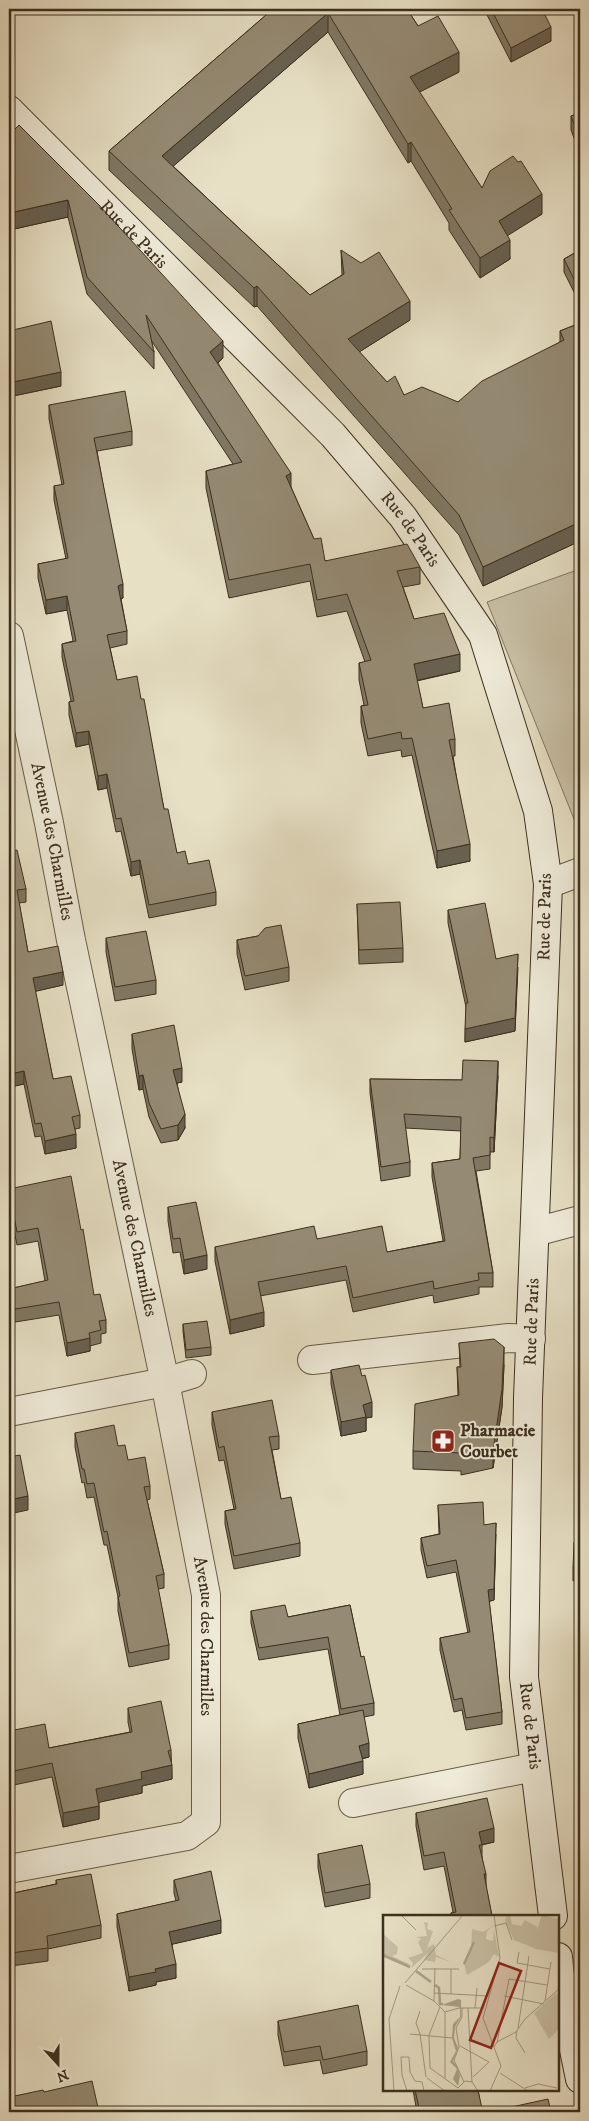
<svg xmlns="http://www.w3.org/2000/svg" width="589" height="2121" viewBox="0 0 589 2121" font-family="'IM FELL DW Pica',serif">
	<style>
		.green { fill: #cac2a8; stroke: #837862 }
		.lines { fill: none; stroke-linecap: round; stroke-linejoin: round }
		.street-casing { stroke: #675b47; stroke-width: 30 }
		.secondary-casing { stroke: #3c2f1d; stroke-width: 30 }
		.street { stroke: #efebd9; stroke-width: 28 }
		.secondary { stroke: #efebd9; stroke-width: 28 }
		.wall { fill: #807864; stroke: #3c2f1d }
		.shaded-wall { fill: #686151; stroke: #3c2f1d }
		.building { fill: #958b74; stroke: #3c2f1d }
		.labels { text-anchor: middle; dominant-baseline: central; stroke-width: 4; stroke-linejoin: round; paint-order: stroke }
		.street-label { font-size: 18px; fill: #3c2f1d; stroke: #efebd9 }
		.poi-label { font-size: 18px; font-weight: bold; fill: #3c2f1d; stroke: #efebd9; text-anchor: start }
		.inset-river { fill: none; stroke: #ada48c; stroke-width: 2.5 }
		.inset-road { fill: none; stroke: #a39982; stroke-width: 1 }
		.view { fill: #8f2418; fill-opacity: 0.15; stroke: #8f2418; stroke-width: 2.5 }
		.inset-edge { fill: none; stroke: #3c2f1d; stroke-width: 2.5 }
	</style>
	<rect width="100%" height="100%" fill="#e7e0c5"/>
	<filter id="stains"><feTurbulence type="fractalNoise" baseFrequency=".004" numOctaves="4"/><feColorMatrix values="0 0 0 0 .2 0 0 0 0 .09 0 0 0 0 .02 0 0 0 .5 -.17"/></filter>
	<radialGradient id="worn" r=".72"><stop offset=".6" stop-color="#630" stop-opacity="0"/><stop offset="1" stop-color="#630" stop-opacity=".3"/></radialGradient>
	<polygon class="green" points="580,569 580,834 487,602"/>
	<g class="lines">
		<g class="street-casing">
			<g id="street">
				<path id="s1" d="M 9,636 L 49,823 L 71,940 L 165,1382 L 206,1595 L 206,1822 L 187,1836 L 9,1869"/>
				<polyline points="548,884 580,872"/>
				<polyline points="535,1232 580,1220"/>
				<polyline points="312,1360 509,1338 531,1339"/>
				<polyline points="9,1412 165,1382 192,1374"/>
				<polyline points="353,1803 534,1767"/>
			</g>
		</g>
		<g class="secondary-casing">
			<g id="secondary">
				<path id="s2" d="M 9,110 L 333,435 L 403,517 L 483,635 L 538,811 L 548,884 L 528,1398 L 524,1677 L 553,1916"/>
				<polyline points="558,1957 561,1986 580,2079"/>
			</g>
		</g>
		<use href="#street" class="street"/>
		<use href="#secondary" class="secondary"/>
	</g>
	<g class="wall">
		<polygon points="273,9 407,9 418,26 459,72 419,92 482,188 542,214 507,235 510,259 480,278 449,230 449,223 411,161 408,163 328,32 173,166 310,295 342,275 341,250 410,320 359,352 387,382 404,395 458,402 560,342 560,331 580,323 580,541 483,586 459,535 257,306 254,307 109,170 109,151"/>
		<polygon points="485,9 542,9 551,41 511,62 485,11"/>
		<polygon points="580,113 580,154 571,130 571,116"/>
		<polygon points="9,135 223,358 218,363 291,487 314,539 325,561 420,567 420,584 403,587 414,619 460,671 417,681 423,708 455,739 455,756 453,756 470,861 437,868 412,755 402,757 401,750 368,756 361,723 361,706 364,705 359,680 359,663 365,662 347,611 317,617 310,581 229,598 206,488 206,471 233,464 151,340 154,352 154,369 87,294 68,217 14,229 9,223"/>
		<polygon points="580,250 579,302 564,272 564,259"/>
		<polygon points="9,331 61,386 13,396 9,376"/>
		<polygon points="49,405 132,431 132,445 97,451 123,598 121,599 127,631 127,644 110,648 117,680 141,699 164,809 177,853 216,892 216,905 149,918 140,874 131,876 121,831 116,832 107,788 98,790 89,744 76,747 69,715 69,702 71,701 62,657 62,644 73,641 67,610 46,614 38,578 38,564 66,559 54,500 54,486 62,485 49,419"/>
		<polygon points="9,834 12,851 26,889 26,902 19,903 28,952 63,985 35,991 53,1079 80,1115 80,1128 75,1129 76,1148 45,1154 41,1136 35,1137 24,1084 10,1087 9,1080"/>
		<rect x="575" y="901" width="5" height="55"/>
		<polygon points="357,904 403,948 403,962 359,964"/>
		<polygon points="448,910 496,959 518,967 515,1031 465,1042 466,1007 448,923"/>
		<polygon points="258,936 289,967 289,981 245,990 237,954 237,940"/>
		<polygon points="106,938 156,980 156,994 115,1001 106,952"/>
		<polygon points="132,1034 182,1082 177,1083 185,1128 178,1140 161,1143 149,1117 143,1089 139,1090 132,1049"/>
		<polygon points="498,1076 494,1152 490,1152 490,1169 476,1171 493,1273 493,1287 479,1287 479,1294 434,1303 433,1295 353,1312 346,1280 260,1296 264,1326 230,1334 215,1261 215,1247 317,1239 387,1252 443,1241 432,1177 432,1163 460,1159 461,1131 405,1128 410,1162 410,1176 381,1181 370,1093 370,1079 462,1080"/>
		<polygon points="9,1189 94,1295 106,1320 106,1333 101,1334 101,1343 90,1346 90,1351 67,1356 59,1315 9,1323 9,1289 45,1281 38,1241 17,1245 9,1205"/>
		<polygon points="168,1207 207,1269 184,1274 180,1252 173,1253 168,1221"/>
		<polygon points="580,1232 580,1266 576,1246 576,1233"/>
		<polygon points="183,1324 211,1347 211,1355 186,1358 183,1331"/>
		<polygon points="459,1343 504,1365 502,1407 493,1468 461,1475 461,1471 413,1469 413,1451 458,1395 457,1367 460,1367"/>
		<polygon points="331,1370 372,1417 366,1418 366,1431 341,1436 331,1384"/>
		<polygon points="212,1412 279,1436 279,1449 272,1450 281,1499 300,1543 300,1556 234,1569 225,1524 225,1511 234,1509 224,1460 219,1461 212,1425"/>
		<polygon points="75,1433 118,1446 128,1460 150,1486 150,1499 147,1500 164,1574 164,1588 158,1589 169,1645 169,1659 129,1667 118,1611 118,1597 107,1545 104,1545 94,1497 87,1498 84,1482 82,1483 75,1447"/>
		<polygon points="438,1505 484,1525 496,1534 494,1600 489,1601 502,1712 502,1724 466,1730 462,1710 454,1712 440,1650 440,1638 468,1633 456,1572 427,1578 421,1550 421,1538 439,1534"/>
		<polygon points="350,1605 361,1657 374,1703 374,1715 364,1717 369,1757 362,1759 363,1774 309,1788 298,1738 298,1724 340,1715 328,1649 259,1660 251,1623 251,1611 288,1617"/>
		<polygon points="128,1708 171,1750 172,1779 142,1786 142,1793 99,1802 99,1819 63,1827 52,1777 9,1786 9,1731 49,1748 130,1732 128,1722"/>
		<polygon points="416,1813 494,1842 482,1845 482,1856 486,1887 492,1916 451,1916 451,1913 453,1912 444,1866 424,1870 416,1826"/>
		<polygon points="318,1854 370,1884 370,1898 325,1907 318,1868"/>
		<polygon points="56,1880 101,1925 101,1938 48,1949 48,1961 11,1966 9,1954 9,1894 56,1884"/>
		<polygon points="174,1880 221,1933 172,1944 176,1978 156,1982 156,1985 129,1991 117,1927 117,1914 176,1901 174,1893"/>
		<polygon points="278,2021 367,2051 367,2065 323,2074 320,2060 284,2066 278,2035"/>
		<polygon points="413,2090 478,2090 482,2112 417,2112"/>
		<polygon points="44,2092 99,2112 10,2112 10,2097"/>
	</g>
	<g class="shaded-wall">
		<polygon points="328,13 328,32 162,176 162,156"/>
		<polygon points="551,27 551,41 511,62 511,48"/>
		<polygon points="459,52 459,72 410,97 410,77"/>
		<polygon points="411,142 411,161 408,163 408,144"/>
		<polygon points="542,194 542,214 499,241 499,221"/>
		<polygon points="68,200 68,217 14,229 14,212"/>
		<polygon points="510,240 510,259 480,278 480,258"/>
		<polygon points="257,286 257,306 254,307 254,288"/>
		<polygon points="580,288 580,301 579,302 579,289"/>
		<polygon points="410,301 410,320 348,359 348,339"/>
		<polygon points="223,341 223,358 210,369 210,352"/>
		<polygon points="61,372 61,386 13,396 13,382"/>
		<polygon points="291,473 291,490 286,476"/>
		<polygon points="580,522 580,541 483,586 483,567"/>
		<polygon points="123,584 123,598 118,599 118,586"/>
		<polygon points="67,596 67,610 46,614 46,600"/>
		<polygon points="460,654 460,671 414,681 414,664"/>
		<polygon points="89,731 89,744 76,747 76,733"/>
		<polygon points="107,774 107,788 98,790 98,776"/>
		<polygon points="470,844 470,861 437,868 437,851"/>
		<polygon points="140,860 140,874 131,876 131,862"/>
		<polygon points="518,954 515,1031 465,1042 465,1029"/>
		<polygon points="63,972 63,985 33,992 33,978"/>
		<polygon points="498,1061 498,1076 494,1152 494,1138"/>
		<polygon points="182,1068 182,1082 173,1084 173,1070"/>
		<polygon points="24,1071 24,1084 10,1087 10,1074"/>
		<polygon points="143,1075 143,1089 139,1090 139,1076"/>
		<polygon points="185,1114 185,1128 178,1140 178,1125"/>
		<polygon points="76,1134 76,1148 45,1154 45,1141"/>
		<polygon points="207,1255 207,1269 184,1274 184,1260"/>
		<polygon points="264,1312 264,1326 230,1334 230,1320"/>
		<polygon points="90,1338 90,1351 67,1356 67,1343"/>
		<polygon points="504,1347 504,1365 502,1407 493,1468 493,1451"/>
		<polygon points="372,1402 372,1417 366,1418 366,1431 341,1436 341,1422 363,1405"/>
		<polygon points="28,1496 28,1510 9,1514 9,1500"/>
		<polygon points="496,1523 494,1600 488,1602 488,1590"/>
		<polygon points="580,1566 580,1579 573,1581 573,1568"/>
		<polygon points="369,1743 369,1757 359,1759 359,1746"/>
		<polygon points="363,1761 363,1774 309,1788 309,1774"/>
		<polygon points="172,1765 172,1779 142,1786 142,1793 96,1803 96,1789 141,1772"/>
		<polygon points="99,1806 99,1819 63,1827 63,1813"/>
		<polygon points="494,1828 494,1842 479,1845 479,1832"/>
		<polygon points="484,1874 486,1874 486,1887"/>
		<polygon points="221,1920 221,1933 169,1945 169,1932"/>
		<polygon points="176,1964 176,1978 156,1982 156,1985 129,1991 129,1977 155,1969"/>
	</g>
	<g class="building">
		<polygon points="273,9 407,9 418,26 438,16 459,52 410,77 482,188 490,171 513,156 518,162 521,161 542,194 499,221 510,240 480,258 449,210 452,209 411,142 408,144 328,13 162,156 310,295 344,274 341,250 361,263 379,252 410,301 348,339 387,382 395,376 404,395 422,387 458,402 482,381 564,340 560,331 580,323 580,522 483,567 459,515 257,286 254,288 109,151"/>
		<polygon points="491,9 542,9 551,27 511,48"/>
		<polygon points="580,113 580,140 571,116"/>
		<polygon points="19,125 99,205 223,341 210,352 291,473 286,476 314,539 321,538 325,561 407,544 420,567 397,571 414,619 444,613 460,654 414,664 423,708 449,703 455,739 449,740 470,844 437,851 412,738 402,739 401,732 368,739 361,706 368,705 359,663 371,660 347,594 317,600 310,564 229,580 206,471 242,462 146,315 154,352 87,277 68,200 14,212 9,206 9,135"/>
		<polygon points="580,250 580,288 579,289 564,259"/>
		<polygon points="51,321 61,372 13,382 9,362 9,331"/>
		<polygon points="125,391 132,431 94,438 123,584 118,586 127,631 107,635 117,680 137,676 141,699 144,699 164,809 168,809 177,853 185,851 188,864 209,860 216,892 149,905 140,860 131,862 121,818 116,819 107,774 98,776 89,731 76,733 69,702 74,701 62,644 76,641 67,596 46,600 38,564 68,558 54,486 64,484 49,405"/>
		<polygon points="9,834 12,851 17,850 26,889 17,890 28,952 58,946 63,972 33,978 53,1079 71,1076 80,1115 72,1117 76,1134 45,1141 41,1123 35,1124 24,1071 10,1074 9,1067"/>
		<rect x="575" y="901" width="5" height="42"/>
		<polygon points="400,902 403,948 359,950 357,904"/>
		<polygon points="485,903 496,959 518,954 515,1018 465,1029 466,1003 468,1003 448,910"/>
		<polygon points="281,925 289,967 245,976 237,940 258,936 265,928"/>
		<polygon points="146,931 156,980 115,987 106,938"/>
		<polygon points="174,1025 182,1068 173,1070 185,1114 178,1125 161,1129 149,1103 143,1075 139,1076 132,1034"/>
		<polygon points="463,1060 498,1061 494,1138 490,1137 490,1155 473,1158 493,1273 478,1273 479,1280 434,1289 433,1281 353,1298 346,1266 258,1282 264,1312 230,1320 215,1247 314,1226 317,1239 382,1226 387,1252 445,1241 432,1163 460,1159 461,1117 404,1114 410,1162 381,1167 370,1079 462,1080"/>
		<polygon points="71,1176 81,1230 83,1229 94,1295 100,1294 106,1320 99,1321 101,1330 89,1333 90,1338 67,1343 59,1302 9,1310 9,1289 48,1280 38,1228 17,1232 9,1189"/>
		<polygon points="196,1202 207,1255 184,1260 180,1238 173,1239 168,1207"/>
		<polygon points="580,1232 580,1253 576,1233"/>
		<polygon points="207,1321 211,1347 186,1350 183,1324"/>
		<polygon points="494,1339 504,1347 502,1389 493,1451 461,1457 461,1453 413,1451 415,1404 459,1395 457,1367 461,1367 459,1343"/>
		<polygon points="359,1365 362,1376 365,1375 372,1402 363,1405 366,1417 341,1422 331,1370"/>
		<polygon points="272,1400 279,1436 269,1437 281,1499 291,1497 300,1543 234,1556 225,1511 236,1509 224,1446 219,1448 212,1412"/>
		<polygon points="114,1425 118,1446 125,1445 128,1460 145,1457 150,1486 144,1487 164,1574 156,1576 169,1645 129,1653 118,1597 120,1596 107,1531 104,1532 94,1483 87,1484 84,1469 82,1469 75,1433"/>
		<polygon points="20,1455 28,1496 9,1500 9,1457"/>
		<polygon points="483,1502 484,1525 496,1523 494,1589 488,1590 502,1712 466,1718 462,1698 454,1700 440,1638 470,1632 456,1560 427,1566 421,1538 440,1534 438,1505"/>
		<polygon points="580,1540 580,1566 573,1568 574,1542"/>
		<polygon points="285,1605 288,1617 350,1605 361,1657 364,1656 374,1703 341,1709 328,1637 259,1648 251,1611"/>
		<polygon points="161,1701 171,1750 168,1751 172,1765 141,1772 142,1779 96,1789 99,1806 63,1813 52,1763 9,1772 9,1731 45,1724 49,1748 132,1732 128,1708"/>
		<polygon points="363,1710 369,1743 359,1746 363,1761 309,1774 298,1724"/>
		<polygon points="487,1798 494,1828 479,1832 482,1845 479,1845 486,1874 484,1874 492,1916 452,1916 451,1913 456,1912 444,1852 424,1856 416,1813"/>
		<polygon points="362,1845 370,1884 325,1893 318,1854"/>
		<polygon points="211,1871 221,1920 169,1932 176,1964 155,1969 156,1972 129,1977 117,1914 179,1900 174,1880"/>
		<polygon points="91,1874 101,1925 47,1936 48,1948 11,1953 9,1941 9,1894 57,1884 56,1880"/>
		<polygon points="358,2005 367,2051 323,2060 320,2046 284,2052 278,2021"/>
		<polygon points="92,2081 99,2112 13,2112 10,2097 43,2090 44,2092"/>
		<polygon points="415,2090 478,2090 482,2109 465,2112 420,2112"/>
		<polygon points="548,2099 551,2112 499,2112 498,2110"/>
	</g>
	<defs>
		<g id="pharmacy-square" transform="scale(1.25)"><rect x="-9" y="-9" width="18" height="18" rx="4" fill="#8f2418" stroke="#efebd9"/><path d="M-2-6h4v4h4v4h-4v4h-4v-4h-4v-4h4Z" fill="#fff"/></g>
	</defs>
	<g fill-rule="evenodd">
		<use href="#pharmacy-square" x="443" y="1441"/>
	</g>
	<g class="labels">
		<g class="street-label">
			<text stroke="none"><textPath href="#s2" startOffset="176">Rue de Paris</textPath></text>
			<text stroke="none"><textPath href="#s2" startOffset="581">Rue de Paris</textPath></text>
			<text stroke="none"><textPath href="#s1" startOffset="210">Avenue des Charmilles</textPath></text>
			<text transform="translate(545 917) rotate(-89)">Rue de Paris</text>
			<text stroke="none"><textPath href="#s1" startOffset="615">Avenue des Charmilles</textPath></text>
			<text transform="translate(532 1322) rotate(-88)">Rue de Paris</text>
			<text stroke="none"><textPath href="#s1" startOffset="1020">Avenue des Charmilles</textPath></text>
			<text stroke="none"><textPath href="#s2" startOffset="1810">Rue de Paris</textPath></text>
		</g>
		<g class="poi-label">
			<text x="460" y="1431">Pharmacie<tspan x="460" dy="21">Courbet</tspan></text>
		</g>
	</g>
	<g transform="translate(383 1915)">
		<rect width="176" height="176" fill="#e7e0c5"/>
		<path d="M 124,0 L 127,0 L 129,9 L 138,11 L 142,5 L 154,12 L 154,15 L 159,0 L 176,4 L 176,38 L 153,34 L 131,25 L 122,6 ZM 41,7 L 45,8 L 44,14 L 50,16 L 44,33 L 51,29 L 53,40 L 68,47 L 53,42 L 52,47 L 41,45 L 45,38 L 28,53 L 30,48 L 25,43 L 40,38 L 35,27 L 38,24 L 34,22 L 44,21 ZM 110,11 L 104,16 L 103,24 L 110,26 L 111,15 L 116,42 L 111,39 L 106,47 L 84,60 L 81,49 L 88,35 L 89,14 L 100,17 ZM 0,19 L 15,32 L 14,39 L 9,41 L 26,49 L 25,52 L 0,42 ZM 173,78 L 176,81 L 176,114 L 166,124 L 151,98 Z" fill="#cac2a8"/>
		<path d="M 75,84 L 78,85 L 78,102 L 72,112 L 71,123 L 75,133 L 70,146 L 75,153 L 77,161 L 75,171 L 70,164 L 74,154 L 67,147 L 73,136 L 69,123 L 70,109 L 77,102 L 77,92 L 59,90 Z" fill="#ada48c"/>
		<path class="inset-river" d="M 0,40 L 27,52M 81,49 L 91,27M 33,56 L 48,67M 52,70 L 56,73 L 57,89 L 60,89"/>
		<path class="inset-road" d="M 18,0 L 33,15M 111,11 L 123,8 L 129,25M 136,37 L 134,48 L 167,54M 39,54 L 76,54M 22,68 L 80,0M 23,70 L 51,86 L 62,97M 51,78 L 106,81M 68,79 L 68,54M 121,81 L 161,89M 51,86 L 52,53M 162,86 L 168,47M 57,92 L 46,120 L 47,153 L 75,173 L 82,166 L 89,167M 79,93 L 79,102 L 73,113 L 76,132 L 71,145 L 81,167M 85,93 L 89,167 L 95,176M 92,93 L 94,73M 37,96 L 33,108 L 37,119 L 43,162M 62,97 L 76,93 L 101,93M 135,113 L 146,41M 134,116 L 133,123 L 142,138M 27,119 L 69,123M 114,128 L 126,64 L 164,70M 77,131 L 106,147M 111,132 L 114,127 L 133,117 L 142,104 L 177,73M 117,158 L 145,176M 90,162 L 106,147M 44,163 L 62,176M 62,163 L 62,97M 142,173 L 155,169 L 174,173M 11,176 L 6,104 L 17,71M 24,176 L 19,160 L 18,142 L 26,142 L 27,157 L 32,166 L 39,167 L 41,176M 107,176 L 118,151 L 100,103 L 117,43 L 111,0"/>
		<path class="view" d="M 116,48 L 138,56 L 108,133 L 87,125 Z"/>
		<rect width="176" height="176" class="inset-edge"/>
	</g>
	<rect width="589" height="2121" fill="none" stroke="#e7e0c5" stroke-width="30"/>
	<rect x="10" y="10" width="569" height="2101" fill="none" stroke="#3c2f1d" stroke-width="2.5"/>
	<rect x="15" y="15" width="559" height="2091" fill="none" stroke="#3c2f1d"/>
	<g transform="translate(58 2064) rotate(159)" stroke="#efebd9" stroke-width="4" paint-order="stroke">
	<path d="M0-4L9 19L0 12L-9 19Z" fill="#3c2f1d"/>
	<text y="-8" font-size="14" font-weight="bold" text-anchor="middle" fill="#3c2f1d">N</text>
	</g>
	<rect width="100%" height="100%" filter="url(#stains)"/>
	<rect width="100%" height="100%" fill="url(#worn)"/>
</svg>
